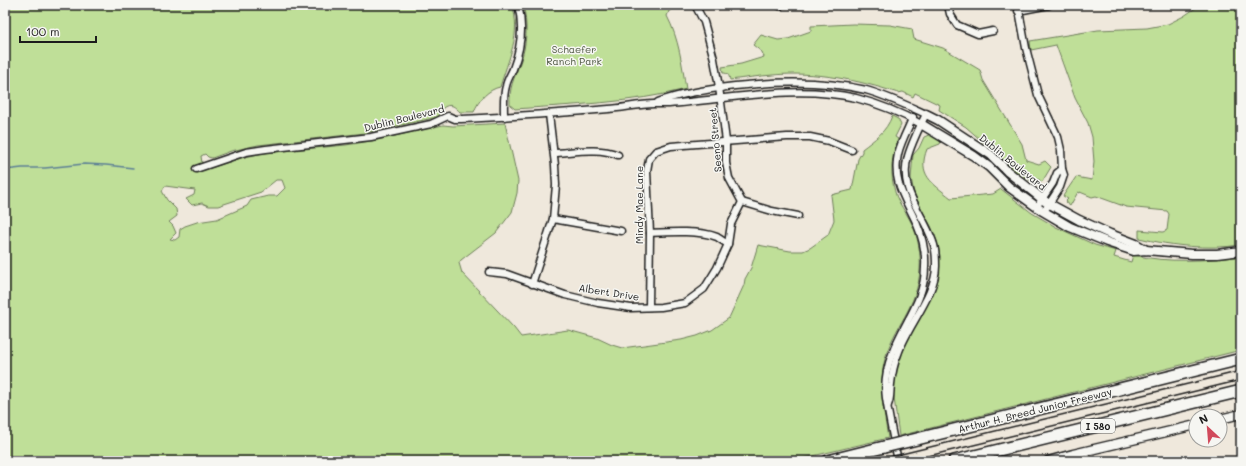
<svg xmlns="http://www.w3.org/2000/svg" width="1246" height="466" viewBox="0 0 1246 466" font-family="Mali,sans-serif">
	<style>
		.green { fill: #bfdf98; stroke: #6e7e5a; fill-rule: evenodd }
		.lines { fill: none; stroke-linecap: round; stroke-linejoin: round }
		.stream { stroke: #5c7f95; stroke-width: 1.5 }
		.street-casing { stroke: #1c1c1c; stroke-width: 9 }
		.secondary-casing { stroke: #1c1c1c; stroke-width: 11 }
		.highway-casing { stroke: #1c1c1c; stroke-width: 14 }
		.street { stroke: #f6f6f2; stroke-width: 6 }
		.secondary { stroke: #f6f6f2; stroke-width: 8 }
		.highway { stroke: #f6f6f2; stroke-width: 11 }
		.rail { stroke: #1c1c1c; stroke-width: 1.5 }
		.highway-bridge-casing { stroke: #1c1c1c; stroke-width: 14; stroke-linecap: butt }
		.highway-bridge { stroke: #f6f6f2; stroke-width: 11 }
		.labels { text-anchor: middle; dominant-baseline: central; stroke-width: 3; stroke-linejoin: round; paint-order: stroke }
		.shield { fill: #f6f6f2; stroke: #5d5d5c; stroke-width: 1 }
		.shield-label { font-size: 9px; font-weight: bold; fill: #1c1c1c }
		.park-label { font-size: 10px; fill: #4d5641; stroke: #f6f6f2 }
		.street-label { font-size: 10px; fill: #1c1c1c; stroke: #f6f6f2 }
	</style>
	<rect width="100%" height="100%" fill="#efe8dc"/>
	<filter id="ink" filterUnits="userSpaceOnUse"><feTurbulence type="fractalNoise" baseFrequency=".025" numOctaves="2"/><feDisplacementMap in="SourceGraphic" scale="8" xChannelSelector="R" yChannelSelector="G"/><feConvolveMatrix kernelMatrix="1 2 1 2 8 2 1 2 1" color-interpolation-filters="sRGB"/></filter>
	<g filter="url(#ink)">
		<g class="green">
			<path d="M 5,5 L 512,5 C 522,34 508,59 500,87 C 489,89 478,100 474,112 L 460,112 C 458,110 455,107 453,106 C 445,103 439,111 438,117 L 365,133 L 258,145 L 231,151 L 212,158 L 208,157 L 205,154 L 201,156 L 202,163 L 196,166 L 198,172 L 241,158 L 263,153 L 346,145 L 377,140 L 443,125 L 453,126 L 505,123 L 518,181 L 517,193 L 512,212 L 496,233 L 461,260 L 459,263 L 462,273 L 514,328 L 521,337 L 568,330 L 597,338 L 612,345 L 622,348 L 681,340 L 697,336 L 712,330 L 729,318 L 744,285 L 745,279 L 751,268 L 758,245 L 790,251 L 803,251 L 810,248 L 828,235 L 834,220 L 831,195 L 852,190 L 858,159 L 862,152 L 862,149 C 875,139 886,132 892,116 L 898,119 L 901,125 L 895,137 L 898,139 C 891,156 890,175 895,192 C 898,203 906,212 911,222 C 918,236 921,254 920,269 C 918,307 893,327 885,359 C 878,385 884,412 888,438 L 792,461 L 5,461 ZM 276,180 L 282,180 L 285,188 L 277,196 L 268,196 L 251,200 L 247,206 L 217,219 L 197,222 L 185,226 L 180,229 L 179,237 L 175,240 L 170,239 L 176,233 L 173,226 L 169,222 L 177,216 L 176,209 L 167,200 L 162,191 L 165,186 L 195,190 L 194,195 L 186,199 L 192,205 L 202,203 L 209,206 L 218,206 L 261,192 Z"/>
			<path d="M 523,5 L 678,5 L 669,11 L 667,16 C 679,39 682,64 686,89 C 633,103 570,105 515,109 L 510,105 C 509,87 514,79 520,63 C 527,45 528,24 523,5 Z"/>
			<path d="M 1200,5 L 1241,5 L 1241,245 C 1206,250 1173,246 1139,238 L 1139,230 L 1163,232 L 1167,230 L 1169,214 L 1167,211 L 1126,207 L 1096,196 L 1092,197 L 1080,192 L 1080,193 L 1078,192 L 1070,206 L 1065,202 L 1068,199 L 1063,196 L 1076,177 L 1092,180 L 1094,162 L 1092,137 L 1088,123 L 1075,98 L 1056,45 L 1031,50 L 1030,41 L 1098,30 L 1147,28 L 1168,24 L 1184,16 Z"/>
			<path d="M 853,24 L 890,25 L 912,29 L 914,39 L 943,48 L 980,70 L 983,80 L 1022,144 L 1026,160 L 1039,164 L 1045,161 L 1051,167 L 1042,182 L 1038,179 L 1035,184 L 1016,171 L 966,127 L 939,110 L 940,105 L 915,93 L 913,97 L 903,92 L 898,93 C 858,80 816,71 773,75 C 759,76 745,78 730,80 C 729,75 728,73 723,73 L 722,67 L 741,64 L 764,57 L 762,52 L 753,45 L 761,35 L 778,40 L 788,39 L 811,31 L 811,26 Z"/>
			<path d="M 931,134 L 941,141 L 940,144 L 927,149 C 917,175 932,183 951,198 L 993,194 L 1001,189 L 1032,213 L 1056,227 L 1095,245 L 1116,251 L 1114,257 L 1131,262 L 1133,255 C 1168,263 1205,261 1241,256 L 1241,350 L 899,436 L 893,390 L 895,374 L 899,360 L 907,341 L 934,290 L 939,274 L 940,256 L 937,241 L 931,226 L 922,210 L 914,193 L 911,178 L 913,155 L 919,148 L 924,137 Z"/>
		</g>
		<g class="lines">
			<polyline class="stream" points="5,170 22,168 45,168 84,164 106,165 133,168"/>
			<g class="street-casing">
				<g id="street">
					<polyline points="695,5 704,22 714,59 719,87 726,141 726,163 729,178 742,202"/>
					<polyline points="948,5 950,14 957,25 978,34 993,31"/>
					<polyline points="1018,5 1026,48 1038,95 1058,137 1061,150 1062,169 1064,175 1060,187 1047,207"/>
					<polyline points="780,6 780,5"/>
					<polyline points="1018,11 1049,5"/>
					<path d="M 658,102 C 682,93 709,89 735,86 C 779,81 823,80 866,90 C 887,96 906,105 926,114 C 919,128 912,142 908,156 C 898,191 923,212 933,242 C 936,249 936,258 936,266 C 936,295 907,326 898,354 C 894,364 892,374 891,384 C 890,392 891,398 888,405"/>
					<path d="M 504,117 C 504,106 503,96 506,86 C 507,80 511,74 513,69 C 521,48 524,27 518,5"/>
					<path d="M 554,153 C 574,152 599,147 618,155"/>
					<path d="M 196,169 L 246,152 L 266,149 L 371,137 L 431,124 L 448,116 L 455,119 L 461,119 C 510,117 560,113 609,109 C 624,108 639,104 654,104 C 659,104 664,104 669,104 C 732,99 794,84 856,98 C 879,104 901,113 921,124"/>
					<polyline points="742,202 772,211 798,216"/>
					<polyline points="1040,202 1053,183 1057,173 1062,169"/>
					<polyline points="553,219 621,231"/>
					<path d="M 650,233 C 669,232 699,230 717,237 C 720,239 724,242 728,244"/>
					<polyline points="489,272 507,274 565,295 598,303 631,308 661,307 685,303 704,289 717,268 728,244 731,224 742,202"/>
					<polyline points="532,284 553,219 556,185 555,165 549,114"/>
					<polyline points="649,307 650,233 647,171 649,159 656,151 671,146 787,137 810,137 829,141 852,150"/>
					<path d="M 898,461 C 894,441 889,419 886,398 C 884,384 887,367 892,354 C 903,323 925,301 925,267 C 926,252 922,236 916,222 C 905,198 892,182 898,154 C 901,141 908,129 913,117"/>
				</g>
			</g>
			<g class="secondary-casing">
				<g id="secondary">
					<polyline points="926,114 938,120 991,155 1007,171 1046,202 1079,220 1110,234 1136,244 1146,250"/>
					<polyline points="921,124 974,156 989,167 1009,187 1041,210 1070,227 1107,242 1134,251 1146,250 1192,254 1217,254 1241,251"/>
					<polyline points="1220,419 1241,414"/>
					<polyline points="1048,461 1073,454 1196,425"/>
				</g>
			</g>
			<g class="highway-casing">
				<g id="highway">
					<polyline points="909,441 1241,359"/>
					<polyline points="828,461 884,447"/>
					<polyline points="954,461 1241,391"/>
				</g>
			</g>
			<use href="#street" class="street"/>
			<use href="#secondary" class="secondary"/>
			<use href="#highway" class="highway"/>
			<g class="rail">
				<polyline points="873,461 1241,371"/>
				<polyline points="908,461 1241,380"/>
			</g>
			<g class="highway-bridge-casing">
				<polyline id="highway-bridge" points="884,447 909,441"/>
			</g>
			<use href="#highway-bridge" class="highway-bridge"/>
		</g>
	</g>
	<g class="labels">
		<rect class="shield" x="1081" y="419" width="34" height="14" rx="3"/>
		<g class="shield-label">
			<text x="1098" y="426">I 580</text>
		</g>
		<g class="park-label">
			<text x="574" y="49">Schaefer<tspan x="574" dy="12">Ranch Park</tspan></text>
		</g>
		<g class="street-label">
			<text transform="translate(404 118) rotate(-14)">Dublin Boulevard</text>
			<text transform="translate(715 140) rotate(-95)">Seeno Street</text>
			<text transform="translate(1013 162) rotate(39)">Dublin Boulevard</text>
			<text transform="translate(639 205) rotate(-90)">Mindy Mae Lane</text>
			<text transform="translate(609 292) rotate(9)">Albert Drive</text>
			<text transform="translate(1035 410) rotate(-14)">Arthur H. Breed Junior Freeway</text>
		</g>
	</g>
	<rect width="1246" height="466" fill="none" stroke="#f6f6f2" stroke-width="20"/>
	<rect x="10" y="10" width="1226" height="446" fill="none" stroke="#1c1c1c" stroke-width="1.5" filter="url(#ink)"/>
	<g transform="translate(1208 428) rotate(334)"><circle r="19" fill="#f6f6f2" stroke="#9f9f9c"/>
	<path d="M0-3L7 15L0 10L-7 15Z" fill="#d1495b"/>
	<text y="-6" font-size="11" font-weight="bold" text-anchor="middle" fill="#1c1c1c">N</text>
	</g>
	<path d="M20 36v6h76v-6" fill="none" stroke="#1c1c1c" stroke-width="2"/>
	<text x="26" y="36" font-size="12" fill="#1c1c1c" stroke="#f6f6f2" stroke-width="3" paint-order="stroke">100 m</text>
</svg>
